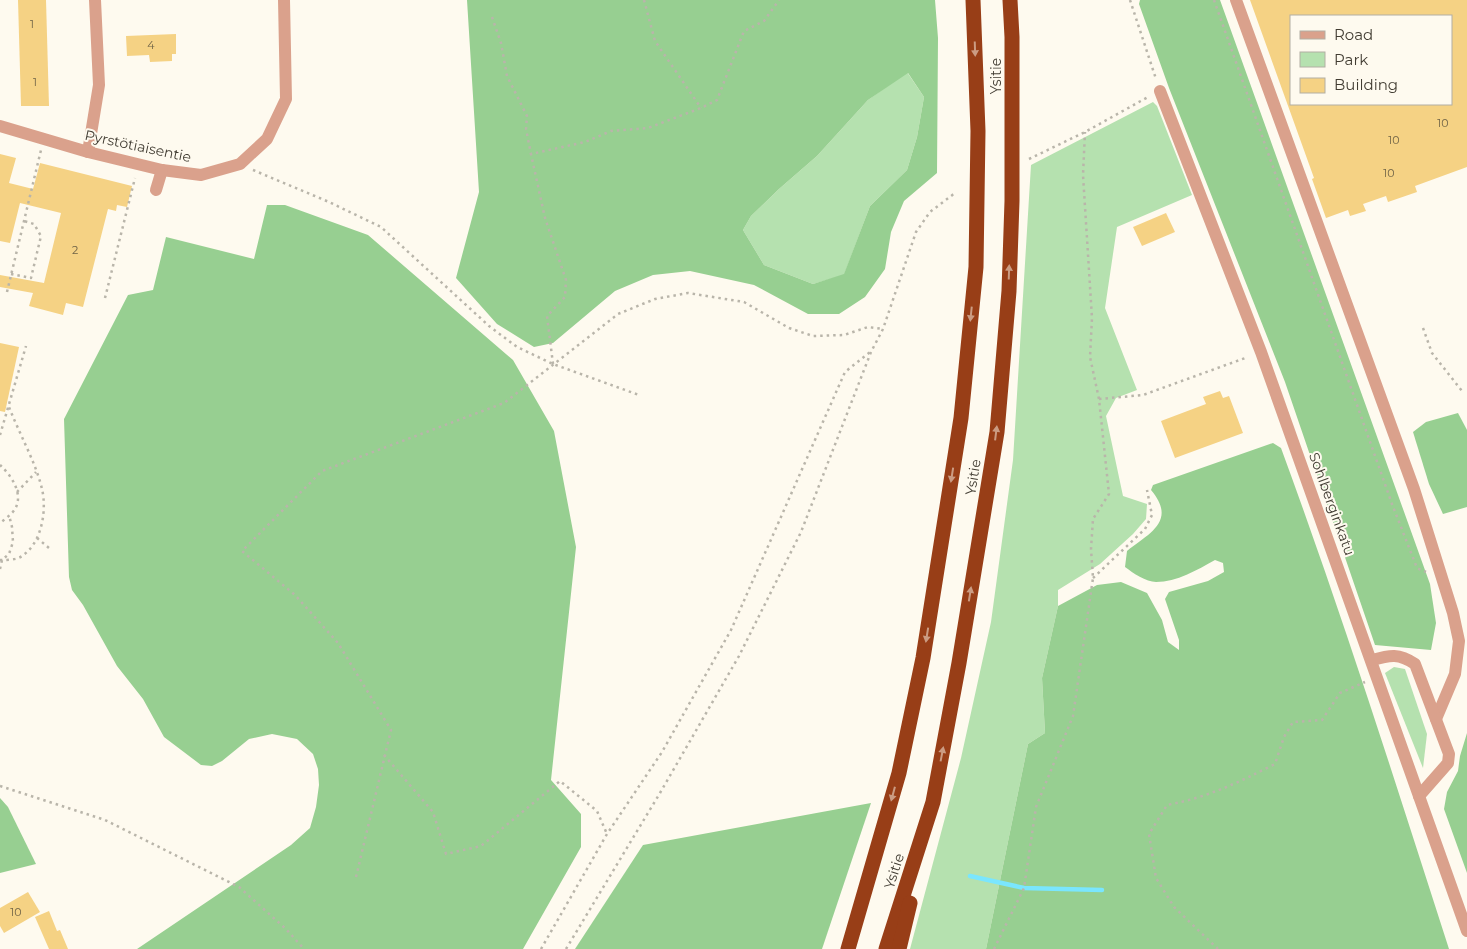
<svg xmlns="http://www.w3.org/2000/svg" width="1467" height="949" viewBox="0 0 1467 949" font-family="Montserrat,sans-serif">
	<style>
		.green { fill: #b5e1af }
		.forest { fill: #97cf91; fill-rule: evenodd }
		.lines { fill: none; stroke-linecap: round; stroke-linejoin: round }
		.stream { stroke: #7ae6fe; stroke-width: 4.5 }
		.building { fill: #f5d284; fill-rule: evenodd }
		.path { stroke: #b9b5aa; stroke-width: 2.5; stroke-dasharray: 2.5 4; stroke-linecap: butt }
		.minor { stroke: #daa18c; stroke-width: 12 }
		.highway { stroke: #983e17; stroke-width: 15 }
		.oneway { fill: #cb9c83 }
		.labels { text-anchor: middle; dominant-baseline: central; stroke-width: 4; stroke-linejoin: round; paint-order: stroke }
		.number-label { font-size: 11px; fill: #6e6246 }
		.street-label { font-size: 14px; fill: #413c32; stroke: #fefaef }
	</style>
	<rect width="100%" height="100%" fill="#fefaef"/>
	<g class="green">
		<polygon points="907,72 924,97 917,137 907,170 870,206 844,275 813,284 764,265 743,230 751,216 779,189 817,156 868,100"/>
		<polygon points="1153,102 1157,106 1192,195 1117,227 1105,308 1137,390 1116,398 1106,416 1123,496 1147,504 1146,519 1133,534 1100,564 1058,590 1058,606 1042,678 1045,733 1028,744 986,949 910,949 961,758 991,622 1013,460 1031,165"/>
		<polygon points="1394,667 1405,669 1427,734 1423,768 1385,673"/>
	</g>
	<g class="forest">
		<path d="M 467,0 L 935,0 L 938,38 L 937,173 L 904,201 L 891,232 L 885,269 L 865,297 L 839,314 L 808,314 L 754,285 L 690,271 L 653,275 L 615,291 L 553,343 L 534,347 L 497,324 L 456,278 L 479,192 ZM 908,73 L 924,97 L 917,137 L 907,170 L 870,206 L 844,274 L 813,284 L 764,265 L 743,230 L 751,216 L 779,189 L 817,156 L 868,100 Z"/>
		<polygon points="1140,0 1220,0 1430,584 1436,623 1431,650 1375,645 1285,382 1169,88 1139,4"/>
		<polygon points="267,205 285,205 368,235 513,360 554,431 576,547 551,780 581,814 581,847 523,949 137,949 291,845 310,828 316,807 319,785 318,769 313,754 297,739 272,734 249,739 222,761 212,766 201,765 164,737 143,699 117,666 83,605 72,590 69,577 64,419 128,295 153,290 166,237 254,259"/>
		<polygon points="1458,413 1467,430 1467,507 1443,514 1429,484 1413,432 1426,422"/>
		<path d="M 1273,443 L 1281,448 C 1342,614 1395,781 1449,949 L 986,949 L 1028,744 L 1045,733 L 1042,678 L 1058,606 L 1097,585 L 1121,582 L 1147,593 L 1162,620 L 1168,642 L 1179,650 L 1179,640 L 1165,599 L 1169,592 L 1208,581 L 1224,572 L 1223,563 L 1215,560 C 1197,570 1177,582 1156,582 C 1146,582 1133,573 1125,567 L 1127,551 C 1150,533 1177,521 1151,490 L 1153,485 Z"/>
		<polygon points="1467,733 1467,873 1444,809 1447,792 1458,771 1460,756"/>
		<polygon points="0,798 8,807 36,864 0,873"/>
		<polygon points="871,803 822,949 575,949 643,845"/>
	</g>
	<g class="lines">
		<polyline class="stream" points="970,876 1024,888 1102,890"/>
	</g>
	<g class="building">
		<polygon points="18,0 46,0 49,106 21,106"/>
		<path d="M 1250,0 L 1467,0 L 1467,167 L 1415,186 L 1417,192 L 1388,202 L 1386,196 L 1363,204 L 1366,211 L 1350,216 L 1348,210 L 1326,218 L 1312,179 L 1314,178 ZM 1291,16 L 1451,16 L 1451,104 L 1291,104 Z"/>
		<polygon points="176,34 176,54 172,54 172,61 150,62 149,55 127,56 126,36"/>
		<polygon points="0,154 16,158 9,183 33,189 40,163 132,186 127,207 117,205 116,211 108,209 83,307 66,303 63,315 29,306 33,293 0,287 0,275 44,283 61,213 20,203 10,243 0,241"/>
		<polygon points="1166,213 1175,232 1142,246 1133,227"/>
		<polygon points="0,343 19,347 5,412 0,411"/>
		<polygon points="1220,391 1223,398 1229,396 1243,433 1175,458 1161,421 1206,404 1203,397"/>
		<polygon points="28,892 40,912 4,933 0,926 0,908"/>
		<polygon points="49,911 57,931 60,930 68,949 49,949 35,917"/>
	</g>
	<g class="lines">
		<g class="path">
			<polyline points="644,0 655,41 701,108"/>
			<polyline points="1130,0 1156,79"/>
			<polyline points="1214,0 1392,504 1417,568 1426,572"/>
			<polyline points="492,17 501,43 507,76 527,116 526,129 531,154"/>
			<polyline points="1029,159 1085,132 1148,97"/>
			<polyline points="253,170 329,202 381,227 489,326 517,347 553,364 639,395"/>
			<polyline points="11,274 31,278 41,236 34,224 24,221"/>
			<polyline points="7,292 41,150"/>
			<polyline points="105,298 135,178"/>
			<polyline points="1423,328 1432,353 1462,391"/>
			<polyline points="553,364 547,316 565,297 566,280 545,218 531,154 585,142 611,131 648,128 701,108 717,100 744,31 764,21 779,0"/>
			<polyline points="1099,399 1143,395 1248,357"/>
			<polyline points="0,435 26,346"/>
			<path d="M 0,465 C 11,475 24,494 15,509 C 12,514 5,519 0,523"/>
			<polyline points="17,492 36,472"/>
			<polyline points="37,538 49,548"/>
			<path d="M 0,560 C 7,560 17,560 22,556 C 42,543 47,510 42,489 C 36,463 19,433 9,407"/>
			<polyline points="0,569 2,560 9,554 13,542 12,527 9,515"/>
			<polyline points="1093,578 1145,529 1152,515 1147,490"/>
			<polyline points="384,755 433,812 446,854 481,846 560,781 597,811 607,834"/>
			<polyline points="0,786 105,820 239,887 286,929 304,949"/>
			<polyline points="356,877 391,730 338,643 295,595 242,551 322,471 504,403 618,314 655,299 688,293 744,302 789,328 813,336 844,335 868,327 883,329"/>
			<polyline points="541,949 607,834 662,752 731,630 845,372 870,352"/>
			<polyline points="566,949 660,793 739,656 801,532 871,352 883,329 916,232 930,212 955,193"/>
			<polyline points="994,949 1024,888 1036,807 1073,716 1093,578 1091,549 1093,519 1109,494 1099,399 1090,357 1092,318 1083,175 1085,132"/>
			<path d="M 1218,949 L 1174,907 L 1156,878 L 1149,834 L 1167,805 C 1209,797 1237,783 1275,764 L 1284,737 L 1293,722 L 1322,720 L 1340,693 L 1365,682"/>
		</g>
		<g class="minor">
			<polyline points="1236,0 1414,489 1453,613 1459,641 1455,674 1436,719"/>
			<polyline points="1160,91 1261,352 1467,931"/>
			<polyline points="0,126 88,152 162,170 201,175 240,164 267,139 286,99 284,0"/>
			<polyline points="88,152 99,85 95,0"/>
			<polyline points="156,190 162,170"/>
			<path d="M 1372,660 C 1390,655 1399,653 1415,664 L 1449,754 L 1448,763 L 1419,796"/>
		</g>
		<g class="highway">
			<polyline points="848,949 899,773 923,658 961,418 976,267 978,131 973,0"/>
			<polyline points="886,949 933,802 959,663 997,432 1009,291 1012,201 1012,37 1010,0"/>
			<polyline points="899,949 910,903"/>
		</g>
	</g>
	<defs><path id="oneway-solid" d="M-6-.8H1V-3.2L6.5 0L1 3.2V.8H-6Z" transform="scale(1.25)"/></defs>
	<g class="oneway">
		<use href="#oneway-solid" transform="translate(975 49) rotate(88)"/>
		<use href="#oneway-solid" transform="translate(1009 272) rotate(-88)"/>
		<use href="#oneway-solid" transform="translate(971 314) rotate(96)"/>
		<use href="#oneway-solid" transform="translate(996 433) rotate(-83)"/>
		<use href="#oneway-solid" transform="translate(952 475) rotate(99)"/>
		<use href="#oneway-solid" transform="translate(970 594) rotate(-81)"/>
		<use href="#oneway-solid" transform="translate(927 635) rotate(99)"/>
		<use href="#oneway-solid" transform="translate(942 754) rotate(-79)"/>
		<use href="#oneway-solid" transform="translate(893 794) rotate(105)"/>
	</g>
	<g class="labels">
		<g class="number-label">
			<text x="32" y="24">1</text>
			<text x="151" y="45">4</text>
			<text x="35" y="82">1</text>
			<text x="1443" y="123">10</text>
			<text x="1394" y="140">10</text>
			<text x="1389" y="173">10</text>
			<text x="75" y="250">2</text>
			<text x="16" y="912">10</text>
		</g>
		<g class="street-label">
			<text transform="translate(996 76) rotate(-90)">Ysitie</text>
			<text transform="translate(138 146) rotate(12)">Pyrstötiaisentie</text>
			<text transform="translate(973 477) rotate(-81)">Ysitie</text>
			<text transform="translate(1332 504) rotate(70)">Sohlberginkatu</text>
			<text transform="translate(894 871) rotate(-72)">Ysitie</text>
		</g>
	</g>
	<rect x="1290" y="15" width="162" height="90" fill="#fefaef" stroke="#b2aea3"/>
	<rect x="1300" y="31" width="25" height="8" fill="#daa18c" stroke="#b2aea3"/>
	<text x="1334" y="40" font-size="15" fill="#413c32">Road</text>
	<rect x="1300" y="52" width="25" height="15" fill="#b5e1af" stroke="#b2aea3"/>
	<text x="1334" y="65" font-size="15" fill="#413c32">Park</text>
	<rect x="1300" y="78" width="25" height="15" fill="#f5d284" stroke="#b2aea3"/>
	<text x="1334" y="90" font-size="15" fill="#413c32">Building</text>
</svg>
